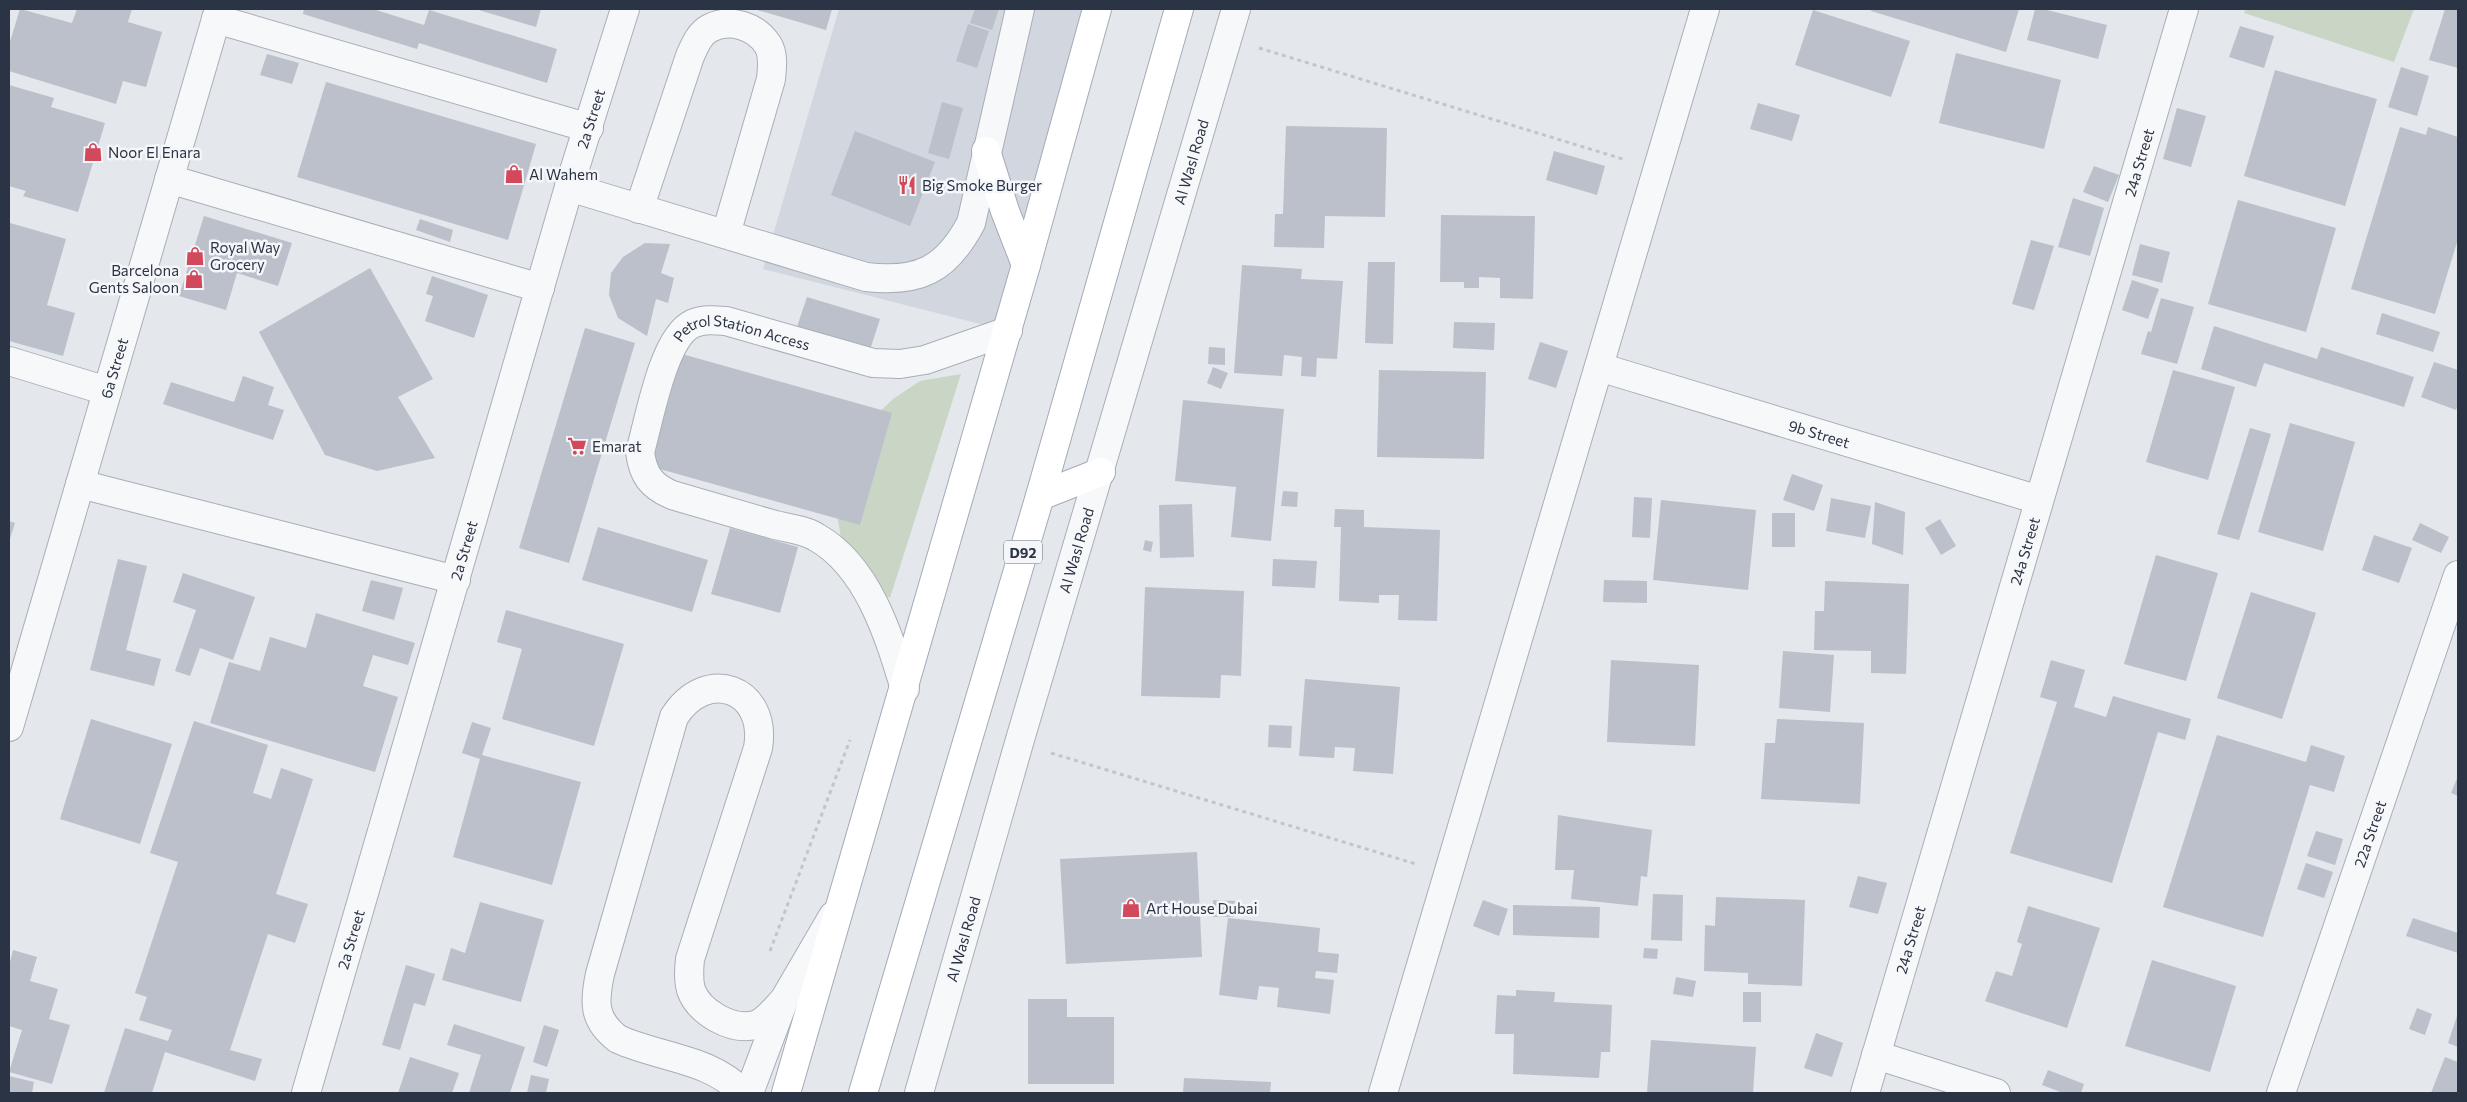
<svg xmlns="http://www.w3.org/2000/svg" width="2467" height="1102" viewBox="0 0 2467 1102" font-family="Commissioner,sans-serif">
	<style>
		.built { fill: #d2d6de }
		.green { fill: #c9d6c5 }
		.building { fill: #bbc0ca }
		.lines { fill: none; stroke-linecap: round; stroke-linejoin: round }
		.minor-casing { stroke: #a9aeb7; stroke-width: 30 }
		.major-casing { stroke: #a3abb8; stroke-width: 30 }
		.path { stroke: #c2c5cb; stroke-width: 3; stroke-dasharray: 4 4; stroke-linecap: butt }
		.minor { stroke: #f7f8fa; stroke-width: 28 }
		.major { stroke: #fff; stroke-width: 28 }
		.labels { text-anchor: middle; dominant-baseline: central; stroke-width: 5; stroke-linejoin: round; paint-order: stroke }
		.shield { fill: #f4f6f9; stroke: #676e7b; stroke-width: 1 }
		.shield-label { font-size: 14px; font-weight: bold; fill: #2b3445 }
		.street-label { font-size: 15px; fill: #2b3445; stroke: #f4f6f9 }
		.poi-label { font-size: 15px; fill: #2b3445; stroke: #f4f6f9; text-anchor: start }
	</style>
	<rect width="100%" height="100%" fill="#e4e7ec"/>
	<polygon class="built" points="839,9 1103,9 1008,331 763,269"/>
	<g class="green">
		<polygon points="2246,9 2414,9 2394,62 2244,13"/>
		<polygon points="961,374 890,598 867,585 844,555 837,515 860,431 893,399 920,381"/>
	</g>
	<g class="building">
		<polygon points="20,9 72,23 77,9 132,9 128,22 162,32 146,87 123,81 116,104 9,71 9,45"/>
		<polygon points="304,9 373,9 424,25 429,10 557,49 547,83 419,43 417,49 303,14"/>
		<polygon points="475,9 541,9 536,27"/>
		<polygon points="754,9 832,9 826,30"/>
		<polygon points="975,9 999,9 992,30 970,23"/>
		<polygon points="1872,9 2019,9 2006,52 1871,11"/>
		<polygon points="2035,9 2043,9 2107,25 2098,59 2027,40"/>
		<polygon points="2445,9 2458,9 2458,68 2429,60"/>
		<polygon points="1813,10 1910,41 1891,97 1795,65"/>
		<polygon points="968,24 989,31 977,68 956,61"/>
		<polygon points="2240,26 2274,36 2264,68 2229,57"/>
		<polygon points="1956,53 2061,80 2044,149 1939,123"/>
		<polygon points="267,54 299,63 292,84 260,75"/>
		<polygon points="2401,67 2429,76 2417,116 2388,107"/>
		<polygon points="2275,70 2377,99 2345,206 2244,176"/>
		<polygon points="326,82 536,144 508,240 297,177"/>
		<polygon points="9,85 54,98 51,107 105,123 78,212 23,196 26,191 9,186"/>
		<polygon points="942,102 963,108 949,159 928,153"/>
		<polygon points="1758,103 1800,115 1792,141 1750,129"/>
		<polygon points="2177,108 2206,116 2191,167 2163,159"/>
		<polygon points="1286,126 1387,128 1385,217 1325,216 1324,248 1274,247 1275,214 1283,214"/>
		<polygon points="2400,127 2426,135 2428,127 2458,137 2458,239 2435,314 2351,289"/>
		<polygon points="855,131 935,162 910,226 831,195"/>
		<polygon points="1554,151 1605,166 1597,195 1546,180"/>
		<polygon points="2094,166 2119,175 2108,202 2083,192"/>
		<polygon points="2073,198 2104,208 2090,256 2058,247"/>
		<polygon points="2238,200 2336,228 2306,332 2208,304"/>
		<polygon points="1441,215 1535,216 1533,299 1500,298 1500,278 1479,277 1479,288 1464,288 1464,282 1440,282"/>
		<polygon points="204,216 292,243 278,286 237,273 226,310 179,296"/>
		<polygon points="420,219 453,230 450,242 416,230"/>
		<polygon points="10,223 66,239 47,305 75,313 63,356 9,341"/>
		<polygon points="2031,240 2054,246 2034,310 2012,304"/>
		<polygon points="645,243 670,244 661,273 674,278 668,303 656,299 647,336 618,318 609,295 611,273 623,257"/>
		<polygon points="2140,244 2170,252 2162,283 2132,275"/>
		<polygon points="1368,262 1395,262 1393,344 1365,343"/>
		<polygon points="1242,265 1302,269 1301,279 1343,281 1337,359 1317,358 1316,377 1301,376 1302,357 1284,355 1282,376 1234,373"/>
		<polygon points="370,268 433,379 398,397 435,458 377,471 325,455 259,332"/>
		<polygon points="432,276 488,295 474,338 425,321 433,296 426,294"/>
		<polygon points="2132,280 2159,289 2148,319 2122,310"/>
		<polygon points="807,297 880,319 869,353 796,330"/>
		<polygon points="2161,298 2194,307 2177,364 2141,354 2148,331 2151,332"/>
		<polygon points="2382,313 2440,332 2433,352 2376,334"/>
		<polygon points="1454,322 1495,323 1494,350 1453,348"/>
		<polygon points="2214,326 2317,359 2321,347 2414,377 2404,407 2264,363 2256,387 2201,369"/>
		<polygon points="585,328 635,343 569,563 519,548"/>
		<polygon points="1540,342 1568,351 1556,388 1528,379"/>
		<polygon points="1209,347 1225,348 1225,365 1208,364"/>
		<polygon points="682,354 892,413 860,525 649,466"/>
		<polygon points="2434,362 2458,370 2458,404 2456,410 2421,397"/>
		<polygon points="1213,367 1228,373 1221,389 1207,383"/>
		<polygon points="1379,370 1486,372 1484,459 1377,457"/>
		<polygon points="2173,370 2235,387 2208,480 2146,462"/>
		<polygon points="243,376 274,387 268,405 284,410 273,440 163,404 171,382 234,402"/>
		<polygon points="1183,400 1284,409 1271,541 1231,537 1236,487 1175,481"/>
		<polygon points="2290,423 2355,442 2323,551 2258,532"/>
		<polygon points="2250,428 2271,434 2239,540 2217,534"/>
		<polygon points="1792,474 1823,485 1814,511 1783,500"/>
		<polygon points="1283,491 1298,492 1297,507 1281,506"/>
		<polygon points="1634,497 1652,498 1650,538 1632,537"/>
		<polygon points="1831,498 1871,506 1865,538 1826,531"/>
		<polygon points="1661,500 1756,510 1748,590 1653,580"/>
		<polygon points="1875,502 1905,512 1903,555 1872,544"/>
		<polygon points="1192,504 1194,557 1160,558 1159,505"/>
		<polygon points="1335,509 1364,510 1364,527 1440,530 1437,621 1398,620 1399,595 1379,595 1379,603 1339,601 1341,527 1334,527"/>
		<rect x="1772" y="513" width="23" height="34"/>
		<polygon points="1940,519 1956,546 1941,555 1925,528"/>
		<polygon points="9,521 15,523 9,542"/>
		<polygon points="2420,523 2449,537 2441,553 2412,540"/>
		<polygon points="598,527 708,560 692,612 582,580"/>
		<polygon points="730,528 798,547 780,613 711,594"/>
		<polygon points="2374,535 2412,548 2399,583 2362,570"/>
		<polygon points="1145,540 1153,542 1151,552 1143,550"/>
		<polygon points="2156,555 2218,573 2186,681 2124,664"/>
		<polygon points="118,559 147,566 126,650 161,659 154,686 90,670"/>
		<polygon points="1273,559 1317,561 1315,588 1272,586"/>
		<polygon points="183,573 255,597 233,660 200,648 190,676 175,671 196,610 173,602"/>
		<polygon points="371,580 403,588 394,620 362,611"/>
		<polygon points="1604,580 1647,581 1647,603 1603,602"/>
		<polygon points="1825,581 1909,584 1906,674 1871,673 1871,651 1814,650 1815,611 1824,611"/>
		<polygon points="1145,587 1244,591 1241,676 1221,675 1220,698 1141,696"/>
		<polygon points="2251,592 2316,613 2282,719 2217,698"/>
		<polygon points="506,610 624,644 594,746 502,719 522,649 497,642"/>
		<polygon points="316,613 415,643 408,665 373,655 363,686 398,697 375,772 210,723 229,662 260,671 270,637 306,648"/>
		<polygon points="1783,651 1834,655 1830,712 1779,708"/>
		<polygon points="1611,660 1699,665 1695,746 1607,742"/>
		<polygon points="2051,660 2085,670 2074,707 2106,717 2113,696 2191,719 2185,740 2158,732 2112,883 2010,853 2057,702 2040,697"/>
		<polygon points="1305,679 1400,687 1393,774 1353,771 1355,748 1335,747 1334,758 1299,756"/>
		<polygon points="91,719 172,744 140,844 60,819"/>
		<polygon points="1777,719 1864,723 1860,804 1761,799 1765,743 1775,743"/>
		<polygon points="194,721 268,745 253,793 271,799 281,768 313,779 276,894 308,904 295,943 268,934 230,1050 262,1059 255,1081 165,1052 152,1093 104,1093 125,1028 168,1041 172,1030 139,1020 147,997 135,993 178,862 150,853"/>
		<polygon points="472,722 491,728 482,755 581,782 552,885 453,857 480,759 462,753"/>
		<polygon points="1269,725 1292,726 1291,748 1268,747"/>
		<polygon points="2217,735 2306,762 2311,745 2345,756 2334,792 2310,785 2263,937 2163,907"/>
		<polygon points="2458,776 2458,796 2451,793"/>
		<polygon points="1558,815 1652,830 1647,877 1641,876 1638,906 1571,899 1574,870 1555,870"/>
		<polygon points="2316,831 2343,839 2335,865 2307,856"/>
		<polygon points="1197,852 1202,957 1066,964 1060,859"/>
		<polygon points="2306,863 2333,872 2324,898 2297,889"/>
		<polygon points="1858,876 1887,883 1878,914 1849,907"/>
		<polygon points="1653,894 1683,895 1682,941 1651,940"/>
		<polygon points="1716,897 1805,900 1802,986 1748,984 1748,973 1704,971 1705,925 1715,926"/>
		<polygon points="1213,900 1235,901 1234,917 1213,917"/>
		<polygon points="1483,900 1508,909 1499,936 1473,926"/>
		<polygon points="480,902 544,920 521,1002 442,980 451,948 465,953"/>
		<polygon points="1513,905 1600,907 1599,938 1513,935"/>
		<polygon points="2028,906 2100,928 2067,1028 1985,1001 1996,971 2012,976 2022,944 2017,942"/>
		<polygon points="1228,918 1320,928 1318,952 1339,954 1337,973 1316,971 1315,978 1334,980 1330,1014 1277,1007 1279,988 1259,986 1257,1000 1219,995"/>
		<polygon points="2413,918 2458,933 2458,953 2406,936"/>
		<polygon points="1644,948 1658,949 1657,959 1643,958"/>
		<polygon points="13,950 37,957 30,981 58,989 49,1019 70,1025 52,1084 9,1072 22,1030 9,1026 9,966"/>
		<polygon points="2152,960 2236,986 2210,1072 2125,1046"/>
		<polygon points="406,965 435,974 425,1006 414,1003 400,1050 382,1045"/>
		<polygon points="1676,977 1696,981 1693,997 1673,994"/>
		<polygon points="1516,990 1555,992 1554,1002 1612,1005 1610,1052 1601,1052 1599,1078 1513,1074 1514,1034 1495,1034 1497,995 1516,996"/>
		<rect x="1743" y="992" width="18" height="30"/>
		<polygon points="1028,999 1067,999 1067,1017 1114,1017 1114,1084 1028,1084"/>
		<polygon points="2417,1008 2432,1014 2425,1035 2409,1029"/>
		<polygon points="2458,1013 2458,1047 2448,1043"/>
		<polygon points="454,1024 525,1047 510,1093 469,1093 481,1055 447,1045"/>
		<polygon points="544,1025 559,1030 547,1067 533,1062"/>
		<polygon points="1816,1033 1843,1043 1832,1077 1804,1068"/>
		<polygon points="1651,1040 1756,1047 1753,1093 1647,1093"/>
		<polygon points="410,1057 459,1073 452,1093 398,1093"/>
		<polygon points="2445,1057 2458,1062 2458,1093 2431,1093"/>
		<polygon points="2048,1070 2084,1084 2081,1093 2063,1093 2042,1085"/>
		<polygon points="531,1075 549,1079 546,1093 527,1093"/>
		<polygon points="9,1076 34,1082 32,1093 9,1093"/>
		<polygon points="1184,1078 1271,1082 1270,1093 1183,1093"/>
	</g>
	<g class="lines">
		<g class="minor-casing">
			<g id="minor">
				<polyline points="216,19 589,128"/>
				<polyline points="169,179 540,288"/>
				<path d="M 569,187 L 866,277 C 919,283 946,270 971,223 L 1020,9"/>
				<path d="M 639,209 L 690,56 C 695,45 699,34 710,28 C 730,18 756,26 768,45 C 774,55 772,68 771,79 L 726,234"/>
				<polyline points="9,361 107,391"/>
				<path id="s1" d="M 1599,367 L 2039,500"/>
				<polyline points="80,484 456,580"/>
				<path id="s2" d="M 905,689 C 889,636 868,566 816,537 C 805,530 788,528 775,525 C 741,515 707,505 672,495 C 651,486 643,475 640,452 C 649,421 663,338 692,324 C 703,319 714,320 726,321 L 873,363 L 900,364 L 925,360 L 1008,331"/>
				<path id="s3" d="M 9,727 L 219,9"/>
				<polyline points="1876,1055 1996,1093"/>
				<path id="s4" d="M 306,1093 L 569,187 L 625,9"/>
				<path d="M 743,1093 C 710,1058 660,1058 618,1039 C 593,1020 594,1002 600,974 L 674,717 C 706,666 768,688 758,748 L 690,959 C 689,970 688,979 691,990 C 699,1012 731,1031 755,1025 C 766,1022 776,1008 784,1000"/>
				<polyline points="749,1093 784,1000 833,916"/>
				<path id="s5" d="M 919,1093 L 1019,743 L 1236,9"/>
				<polyline points="1383,1093 1705,9"/>
				<path id="s6" d="M 1865,1093 L 2184,9"/>
				<path id="s7" d="M 2281,1093 L 2458,575"/>
			</g>
		</g>
		<g class="major-casing">
			<g id="major">
				<polyline points="986,151 1005,211 1026,265"/>
				<polyline points="1040,496 1101,472"/>
				<polyline points="786,1093 1026,265 1097,9"/>
				<polyline points="863,1093 1040,496 1179,9"/>
			</g>
		</g>
		<g class="path">
			<polyline points="1259,48 1626,160"/>
			<polyline points="1051,753 1416,864"/>
			<polyline points="770,951 850,740"/>
		</g>
		<use href="#minor" class="minor"/>
		<use href="#major" class="major"/>
	</g>
	<defs>
		<g id="shop-bare" transform="scale(1.5)"><path d="M-5-2.5h2.3a2.7 3.5 0 0 1 5.4 0H5L5.5 6h-11ZM-1.5-2.5h3a1.5 2.3 0 0 0-3 0Z" fill="#d1495b" stroke="#f4f6f9" stroke-width="2.5" paint-order="stroke"/></g>
		<g id="restaurant-bare" transform="scale(1.5)"><path d="M-5-6h1v4h1v-4h1v4h1v-4h1v5L-1.5 .5V6h-2V.5L-5-1ZM5-6V6H3V1.5H1.5Q1.5-4 5-6Z" fill="#d1495b" stroke="#f4f6f9" stroke-width="2.5" paint-order="stroke"/></g>
		<g id="supermarket-bare" transform="scale(1.5)"><path d="M-6-5.5h2.5l.6 2H6L4.5 2H-2.5L-4.4-4H-6ZM-1.5 3.2a1.3 1.3 0 1 0 .1 0ZM3 3.2a1.3 1.3 0 1 0 .1 0Z" fill="#d1495b" stroke="#f4f6f9" stroke-width="2.5" paint-order="stroke"/></g>
	</defs>
	<g fill-rule="evenodd">
		<use href="#shop-bare" x="93" y="152"/>
		<use href="#shop-bare" x="514" y="174"/>
		<use href="#restaurant-bare" x="907" y="185"/>
		<use href="#shop-bare" x="195" y="256"/>
		<use href="#shop-bare" x="194" y="279"/>
		<use href="#supermarket-bare" x="577" y="446"/>
		<use href="#shop-bare" x="1131" y="908"/>
	</g>
	<g class="labels">
		<rect class="shield" x="1004" y="540.5" width="38" height="23" rx="4"/>
		<g class="shield-label">
			<text x="1023" y="552">D92</text>
		</g>
		<g class="street-label">
			<text stroke="none"><textPath href="#s4" startOffset="1015">2a Street</textPath></text>
			<text stroke="none"><textPath href="#s5" startOffset="970">Al Wasl Road</textPath></text>
			<text stroke="none"><textPath href="#s6" startOffset="970">24a Street</textPath></text>
			<text stroke="none"><textPath href="#s2" startOffset="578">Petrol Station Access</textPath></text>
			<text stroke="none"><textPath href="#s3" startOffset="374">6a Street</textPath></text>
			<text stroke="none"><textPath href="#s1" startOffset="230">9b Street</textPath></text>
			<text stroke="none"><textPath href="#s4" startOffset="565">2a Street</textPath></text>
			<text stroke="none"><textPath href="#s5" startOffset="565">Al Wasl Road</textPath></text>
			<text stroke="none"><textPath href="#s6" startOffset="565">24a Street</textPath></text>
			<text stroke="none"><textPath href="#s7" startOffset="274">22a Street</textPath></text>
			<text stroke="none"><textPath href="#s4" startOffset="160">2a Street</textPath></text>
			<text stroke="none"><textPath href="#s6" startOffset="160">24a Street</textPath></text>
			<text stroke="none"><textPath href="#s5" startOffset="160">Al Wasl Road</textPath></text>
		</g>
		<g class="poi-label">
			<text x="108" y="152">Noor El Enara</text>
			<text x="529" y="174">Al Wahem</text>
			<text x="922" y="185">Big Smoke Burger</text>
			<text x="210" y="247">Royal Way<tspan x="210" dy="17">Grocery</tspan></text>
			<text x="179" y="270" text-anchor="end">Barcelona<tspan x="179" dy="17">Gents Saloon</tspan></text>
			<text x="592" y="446">Emarat</text>
			<text x="1146" y="908">Art House Dubai</text>
		</g>
	</g>
	<rect width="2467" height="1102" fill="none" stroke="#2b3445" stroke-width="20"/>
</svg>
